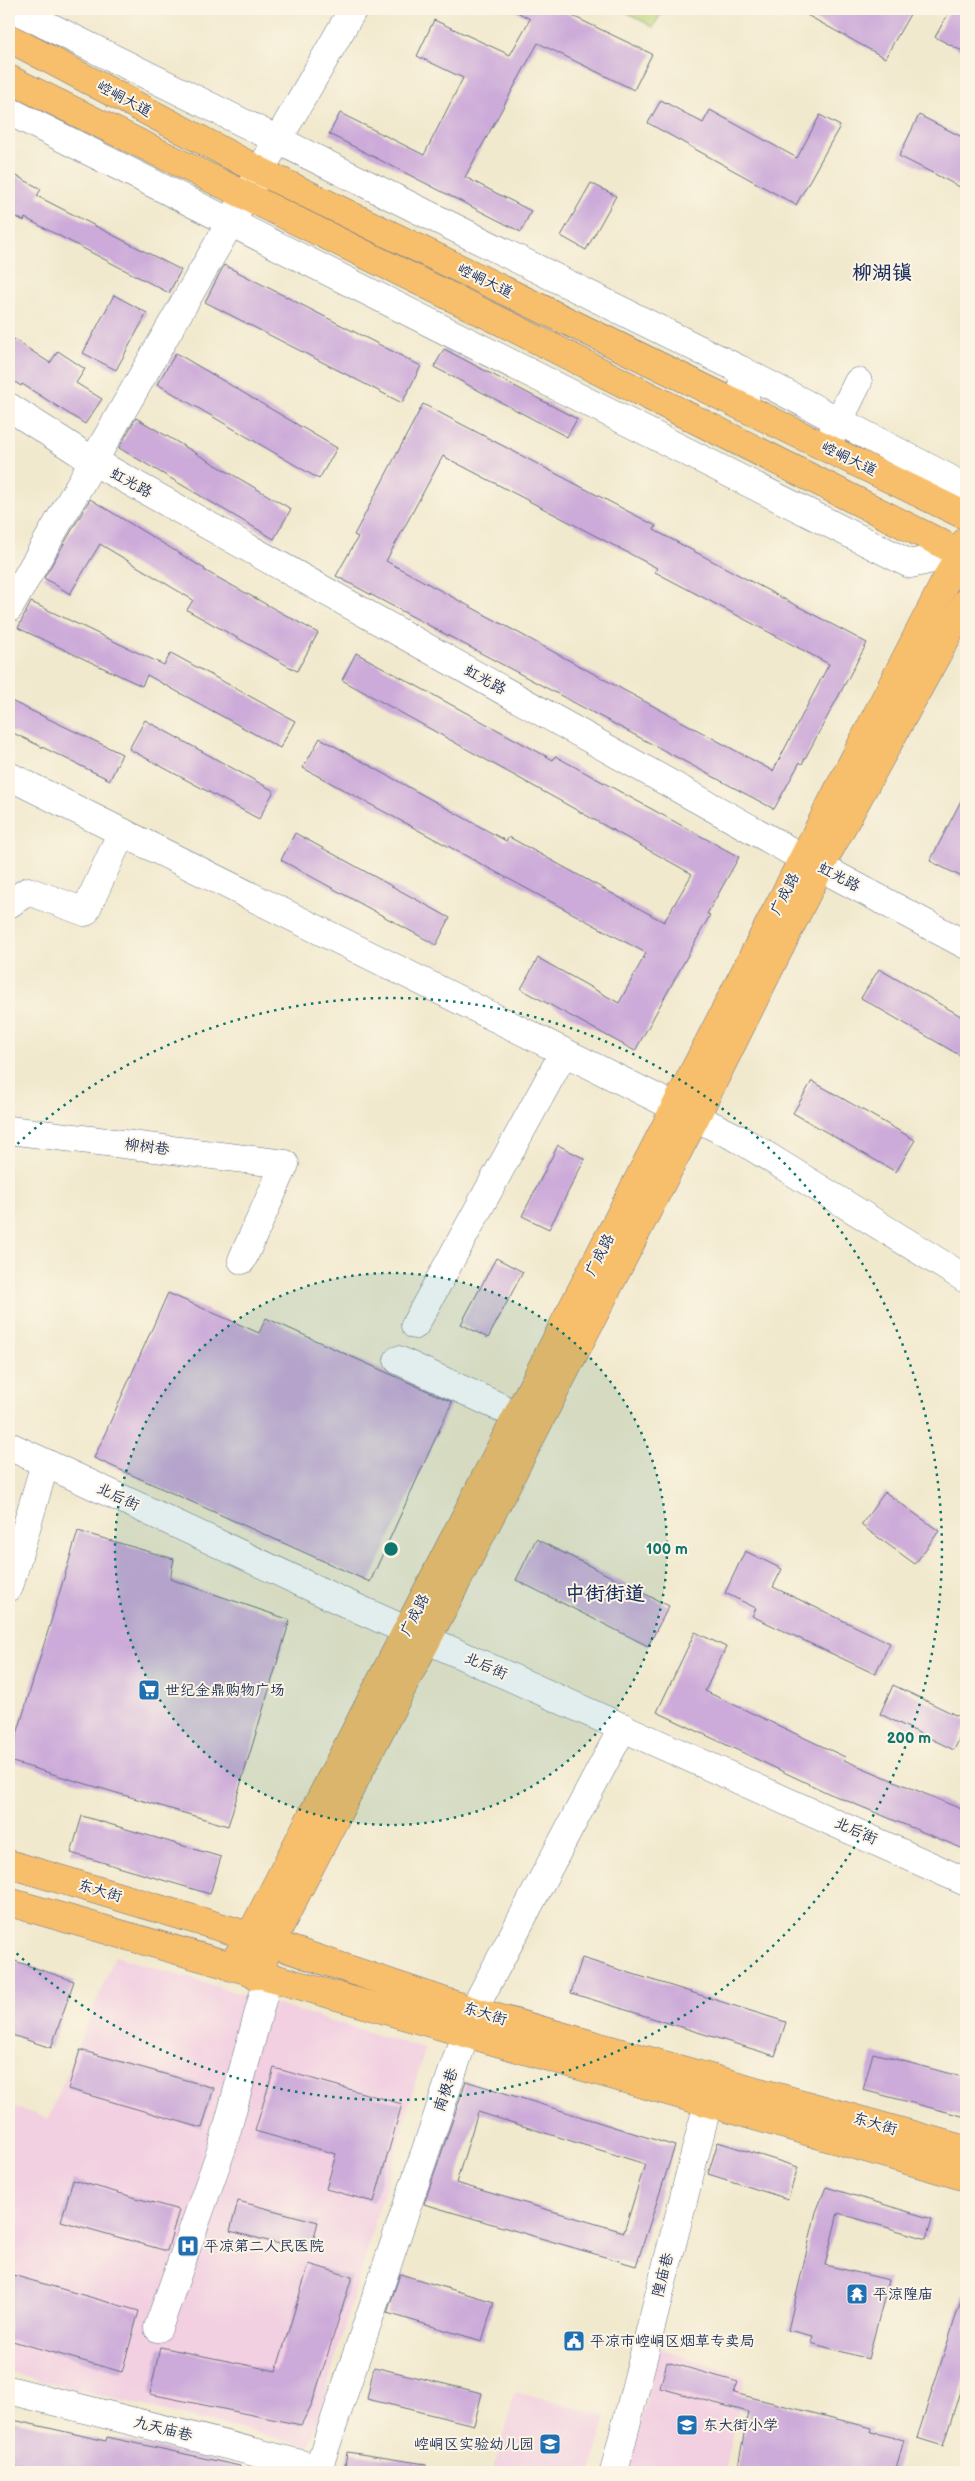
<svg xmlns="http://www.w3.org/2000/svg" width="975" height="2481" viewBox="0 0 975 2481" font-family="'Balsamiq Sans','LXGW WenKai TC',sans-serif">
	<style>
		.built { fill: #f2cfe1 }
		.green { fill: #bdd77c; stroke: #6c836d }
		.building { fill: #ccaad9; fill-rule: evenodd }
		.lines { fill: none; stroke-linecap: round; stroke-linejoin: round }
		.minor-casing { stroke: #667085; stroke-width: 29 }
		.major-casing { stroke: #667085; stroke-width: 29 }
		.minor { stroke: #fff; stroke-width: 28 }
		.major { stroke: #f7bf6c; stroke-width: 28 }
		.ring { fill: none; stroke: #0f766e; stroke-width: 2.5; stroke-dasharray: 2.5 5 }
		.labels { text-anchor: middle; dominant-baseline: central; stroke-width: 4; stroke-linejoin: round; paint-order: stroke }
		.street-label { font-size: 15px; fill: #1b2f5e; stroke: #fcf5e5 }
		.poi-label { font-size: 15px; fill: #1b2f5e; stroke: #fcf5e5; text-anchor: start }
		.district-label { font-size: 20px; font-weight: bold; fill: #1b2f5e; stroke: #fcf5e5 }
		.centre { fill: #0f766e; stroke: #fcf5e5; stroke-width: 2.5 }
		.ring-label { font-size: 15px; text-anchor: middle; font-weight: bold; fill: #0f766e; stroke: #fcf5e5; stroke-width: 4; stroke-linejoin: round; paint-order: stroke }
	</style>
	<rect width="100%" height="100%" fill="#fcf5e5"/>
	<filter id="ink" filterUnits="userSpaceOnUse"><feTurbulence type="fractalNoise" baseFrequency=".02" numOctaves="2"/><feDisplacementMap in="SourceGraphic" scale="10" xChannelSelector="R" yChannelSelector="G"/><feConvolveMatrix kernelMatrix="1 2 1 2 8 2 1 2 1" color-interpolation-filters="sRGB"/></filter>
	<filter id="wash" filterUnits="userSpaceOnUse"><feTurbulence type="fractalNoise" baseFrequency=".0096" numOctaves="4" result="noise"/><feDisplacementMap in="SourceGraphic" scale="20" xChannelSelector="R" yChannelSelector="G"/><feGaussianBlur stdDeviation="1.12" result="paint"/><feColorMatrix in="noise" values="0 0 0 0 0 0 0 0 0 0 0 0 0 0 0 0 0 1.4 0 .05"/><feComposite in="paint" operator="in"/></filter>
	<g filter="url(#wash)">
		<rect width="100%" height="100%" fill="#f1e9cd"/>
		<g class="built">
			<polygon points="115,1956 425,2049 310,2446 9,2373 9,2105 48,2119"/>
			<polygon points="660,2348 745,2378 725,2472 627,2472"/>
			<polygon points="515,2392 606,2416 591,2472 493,2472"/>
		</g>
		<polygon class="green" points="620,9 664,9 653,27"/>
		<g id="blocks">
			<g class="building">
				<polygon points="512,9 558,9 652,54 634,90 538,43 465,177 531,211 521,232 329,134 340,113 424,155 463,78 417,56 434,20 510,55 530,19"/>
				<polygon points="796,9 913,9 885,58"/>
				<polygon points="951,9 966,9 966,53 935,37"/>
				<polygon points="661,100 703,123 710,110 797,158 820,115 840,126 796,205 648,123"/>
				<polygon points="919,115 966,139 966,190 899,156"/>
				<polygon points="9,172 41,189 37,196 181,270 169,293 25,218 24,221 9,213"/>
				<polygon points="591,183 616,196 586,250 561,236"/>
				<polygon points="224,265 421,366 402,403 205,302"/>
				<polygon points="114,295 147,313 116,370 83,353"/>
				<polygon points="9,336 50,363 58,351 85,369 76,383 102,399 85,424 22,384 21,386 9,378"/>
				<polygon points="444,349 577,419 567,437 434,367"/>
				<polygon points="176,353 337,448 319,479 157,384"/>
				<path d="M 423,404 L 656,526 L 654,530 L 867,643 L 802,764 L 800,762 L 774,809 L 336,576 L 358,537 L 354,535 ZM 443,456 L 657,568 L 655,572 L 829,664 L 773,771 L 386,561 Z"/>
				<polygon points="136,418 291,509 274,539 119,448"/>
				<polygon points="90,499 205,569 204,570 318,633 297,671 187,610 193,600 100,544 70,594 44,578"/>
				<polygon points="31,602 164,665 171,653 295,721 280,748 147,675 142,686 18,628"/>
				<polygon points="356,653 553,760 555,756 739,857 707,914 710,915 635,1051 521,989 538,958 619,1003 646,953 303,768 320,738 506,841 509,837 664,922 692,874 342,680"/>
				<polygon points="9,700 122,754 110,780 9,731"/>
				<polygon points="145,720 274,791 259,819 129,749"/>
				<polygon points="966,791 966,879 930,861"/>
				<polygon points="295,833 450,918 436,945 281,860"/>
				<polygon points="879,969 966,1019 966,1059 861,998"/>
				<polygon points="812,1081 915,1140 896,1172 793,1113"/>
				<polygon points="558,1145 585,1159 549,1229 522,1216"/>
				<polygon points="496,1258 523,1272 488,1338 461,1324"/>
				<polygon points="168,1293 259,1333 266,1318 452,1402 370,1582 94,1458"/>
				<polygon points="885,1492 939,1531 915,1564 861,1525"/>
				<polygon points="78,1531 174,1559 170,1579 290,1620 228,1826 9,1761"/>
				<polygon points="536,1539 669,1606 648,1646 516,1580"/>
				<polygon points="745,1551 782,1569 773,1587 890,1643 875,1674 752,1616 756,1608 725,1593"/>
				<polygon points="695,1632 726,1647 705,1691 845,1757 844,1760 966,1811 966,1850 828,1793 657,1712"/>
				<polygon points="893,1685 966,1720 966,1725 954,1750 880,1714"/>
				<polygon points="82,1816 221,1857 210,1894 71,1853"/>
				<polygon points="582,1958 786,2022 775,2056 571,1993"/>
				<polygon points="9,1959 74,1981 51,2048 9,2034"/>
				<polygon points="80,2050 214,2088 202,2128 68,2089"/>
				<polygon points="873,2053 966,2078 966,2117 863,2090"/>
				<polygon points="274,2068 402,2104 374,2202 326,2189 336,2154 255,2131"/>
				<path d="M 466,2081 L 675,2146 L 636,2266 L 424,2204 ZM 478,2112 L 645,2164 L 624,2232 L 456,2183 Z"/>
				<polygon points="718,2142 798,2167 788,2199 708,2174"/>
				<polygon points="73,2180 179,2210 167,2251 61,2221"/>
				<polygon points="826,2187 932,2219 926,2239 838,2213 825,2265 889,2280 868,2359 811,2343 813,2336 788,2330 816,2212"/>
				<polygon points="238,2201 318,2222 310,2252 230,2231"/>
				<polygon points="309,2264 352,2277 312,2404 301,2425 150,2394 160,2347 276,2371"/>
				<polygon points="9,2274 139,2311 122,2372 9,2340"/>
				<polygon points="400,2274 494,2302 482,2341 387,2313"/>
				<polygon points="963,2294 966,2294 966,2372 943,2446 917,2438"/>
				<polygon points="667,2362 738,2382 734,2393 872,2428 871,2432 904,2440 895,2472 737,2472 748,2412 660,2388"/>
				<polygon points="374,2367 482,2393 474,2425 367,2399"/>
				<polygon points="9,2419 106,2441 107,2437 240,2466 239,2472 35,2472 9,2466"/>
				<polygon points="347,2452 426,2464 425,2472 344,2472"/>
			</g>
		</g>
	</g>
	<g filter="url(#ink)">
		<use href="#blocks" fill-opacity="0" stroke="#667085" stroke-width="1"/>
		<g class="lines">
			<g class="minor-casing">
				<g id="minor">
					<polyline points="14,9 741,370 747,409"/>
					<polyline points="9,111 910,564 960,553"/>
					<polyline points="741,370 950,479 966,505"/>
					<polyline points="9,407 93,461 803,858 966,945"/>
					<polyline points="831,437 858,382"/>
					<polyline points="9,608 353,9"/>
					<polyline points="9,776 741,1140 966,1279"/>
					<polyline points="9,904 28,891 85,912 122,832"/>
					<polyline points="9,1130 285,1164 242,1260"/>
					<polyline points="415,1325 564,1052"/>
					<polyline points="398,1360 517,1415"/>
					<polyline points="9,1446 341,1601 966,1882"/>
					<polyline points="9,1587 45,1463"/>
					<polyline points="158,2328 222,2148 268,1978"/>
					<polyline points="9,2390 317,2468"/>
					<polyline points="317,2472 473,2011 623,1727"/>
					<polyline points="614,2472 714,2079"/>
				</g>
			</g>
			<g class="major-casing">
				<g id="major">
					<polyline points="9,38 260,171 966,516"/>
					<polyline points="9,79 502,322 966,556"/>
					<polyline points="9,1864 250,1936 473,2011 966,2150"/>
					<polyline points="9,1902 966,2177"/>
					<polyline points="231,1967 250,1936 966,541"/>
					<polyline points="256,1975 271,1943 695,1118 820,867 966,602"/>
				</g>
			</g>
			<use href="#minor" class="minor"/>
			<use href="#major" class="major"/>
		</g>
	</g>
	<circle cx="391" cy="1549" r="276" fill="#0f766e" fill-opacity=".12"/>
	<g class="ring">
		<circle cx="391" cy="1549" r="276"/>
		<path d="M12 1149A551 551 0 1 1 12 1949"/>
	</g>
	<defs>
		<g id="supermarket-square" transform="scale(1.125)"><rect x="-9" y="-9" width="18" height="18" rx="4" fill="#1f6fb2" stroke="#fcf5e5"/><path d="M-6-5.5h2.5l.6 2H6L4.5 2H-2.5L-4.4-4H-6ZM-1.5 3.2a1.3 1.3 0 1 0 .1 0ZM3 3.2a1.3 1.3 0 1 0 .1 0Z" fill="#fff"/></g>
		<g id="hospital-square" transform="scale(1.125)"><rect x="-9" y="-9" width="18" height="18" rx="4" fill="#1f6fb2" stroke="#fcf5e5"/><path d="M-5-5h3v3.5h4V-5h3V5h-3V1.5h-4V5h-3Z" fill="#fff"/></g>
		<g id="temple-square" transform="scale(1.125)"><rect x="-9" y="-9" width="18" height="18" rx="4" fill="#1f6fb2" stroke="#fcf5e5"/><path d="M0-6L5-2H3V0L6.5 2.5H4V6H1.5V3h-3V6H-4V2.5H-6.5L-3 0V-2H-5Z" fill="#fff"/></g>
		<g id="civic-square" transform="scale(1.125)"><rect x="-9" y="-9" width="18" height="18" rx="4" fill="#1f6fb2" stroke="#fcf5e5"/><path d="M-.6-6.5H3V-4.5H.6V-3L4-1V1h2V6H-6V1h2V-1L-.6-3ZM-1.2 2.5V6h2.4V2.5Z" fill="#fff"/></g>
		<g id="school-square" transform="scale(1.125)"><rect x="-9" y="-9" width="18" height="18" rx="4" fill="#1f6fb2" stroke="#fcf5e5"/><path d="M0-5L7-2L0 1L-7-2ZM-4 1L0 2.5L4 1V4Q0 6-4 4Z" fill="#fff"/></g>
	</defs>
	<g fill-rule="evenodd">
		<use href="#supermarket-square" x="149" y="1690"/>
		<use href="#hospital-square" x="188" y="2246"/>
		<use href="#temple-square" x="857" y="2294"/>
		<use href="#civic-square" x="574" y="2341"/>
		<use href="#school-square" x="687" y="2425"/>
		<use href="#school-square" x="550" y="2444"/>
	</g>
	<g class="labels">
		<g class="street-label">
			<text transform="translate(124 99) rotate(28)">崆峒大道</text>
			<text transform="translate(485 281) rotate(26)">崆峒大道</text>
			<text transform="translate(849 459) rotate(26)">崆峒大道</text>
			<text transform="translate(131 483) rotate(29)">虹光路</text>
			<text transform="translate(485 680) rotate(29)">虹光路</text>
			<text transform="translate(839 877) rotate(28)">虹光路</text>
			<text transform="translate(785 894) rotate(-63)">广成路</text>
			<text transform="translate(147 1147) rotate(7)">柳树巷</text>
			<text transform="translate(600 1255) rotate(-63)">广成路</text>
			<text transform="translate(118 1497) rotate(25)">北后街</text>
			<text transform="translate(415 1615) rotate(-63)">广成路</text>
			<text transform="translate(486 1666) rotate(24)">北后街</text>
			<text transform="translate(856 1831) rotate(24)">北后街</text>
			<text transform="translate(100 1891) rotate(16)">东大街</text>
			<text transform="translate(485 2014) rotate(17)">东大街</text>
			<text transform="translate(446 2090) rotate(-71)">南极巷</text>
			<text transform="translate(875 2124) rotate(16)">东大街</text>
			<text transform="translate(663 2275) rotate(-76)">隍庙巷</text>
			<text transform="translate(163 2429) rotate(14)">九天庙巷</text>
		</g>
		<g class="poi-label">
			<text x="165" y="1690">世纪金鼎购物广场</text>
			<text x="204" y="2246">平凉第二人民医院</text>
			<text x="873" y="2294">平涼隍庙</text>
			<text x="590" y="2341">平凉市崆峒区烟草专卖局</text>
			<text x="703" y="2425">东大街小学</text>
			<text x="534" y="2444" text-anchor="end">崆峒区实验幼儿园</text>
		</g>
		<g class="district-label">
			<text x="882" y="273">柳湖镇</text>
			<text x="605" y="1594">中街街道</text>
		</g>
	</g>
	<circle cx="391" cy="1549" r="8" class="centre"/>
	<g class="ring-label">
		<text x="667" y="1554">100 m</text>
		<text x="909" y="1743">200 m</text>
	</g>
	<rect width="975" height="2481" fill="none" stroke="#fcf5e5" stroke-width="30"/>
</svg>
